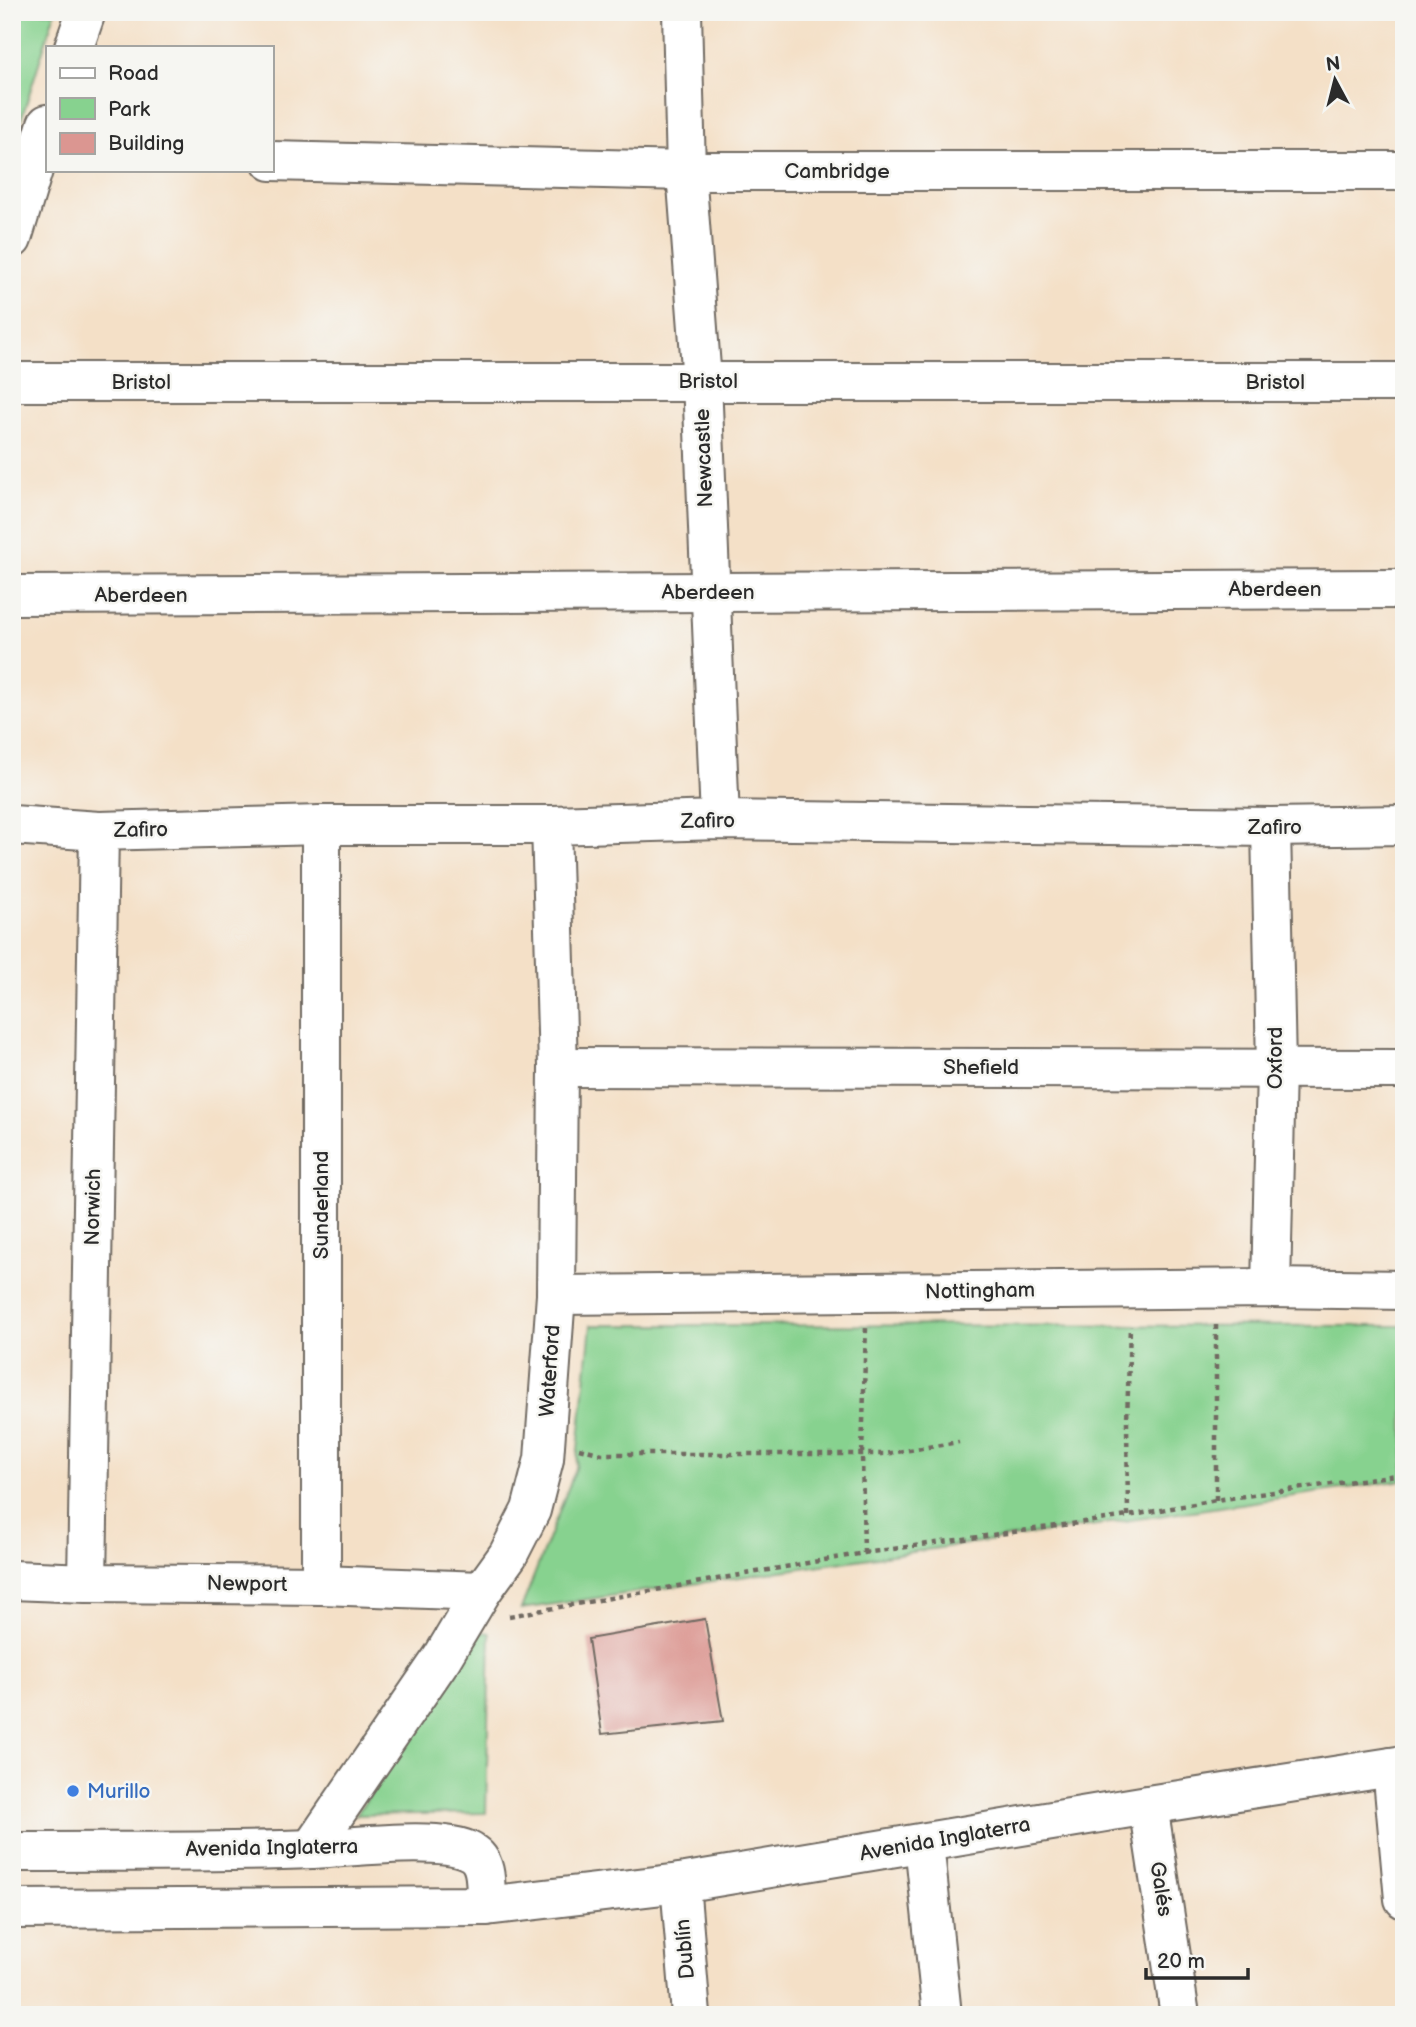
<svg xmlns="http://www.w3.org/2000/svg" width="1416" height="2027" viewBox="0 0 1416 2027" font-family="'Balsamiq Sans',sans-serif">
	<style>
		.green { fill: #87d28f; stroke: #597e5d; stroke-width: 2 }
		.building { fill: #db9691 }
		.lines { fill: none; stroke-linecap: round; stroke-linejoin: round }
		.street-casing { stroke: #716a62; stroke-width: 42 }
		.secondary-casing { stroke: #716a62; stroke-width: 42 }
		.path { stroke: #716a62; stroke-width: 4.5; stroke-dasharray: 5 5; stroke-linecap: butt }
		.street { stroke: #fff; stroke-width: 38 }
		.secondary { stroke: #fff; stroke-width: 38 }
		.shop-dot { fill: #3f7fe0; stroke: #f6f6f2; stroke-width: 2.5 }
		.labels { text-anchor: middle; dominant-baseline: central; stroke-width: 5; stroke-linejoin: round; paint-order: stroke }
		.street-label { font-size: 21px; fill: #2b2b2b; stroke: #f6f6f2 }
		.shop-label { font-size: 21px; fill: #366cbe; stroke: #f6f6f2; text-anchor: start }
	</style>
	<rect width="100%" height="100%" fill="#f6f6f2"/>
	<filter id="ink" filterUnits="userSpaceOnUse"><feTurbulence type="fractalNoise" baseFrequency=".0143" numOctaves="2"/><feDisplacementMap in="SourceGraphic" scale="14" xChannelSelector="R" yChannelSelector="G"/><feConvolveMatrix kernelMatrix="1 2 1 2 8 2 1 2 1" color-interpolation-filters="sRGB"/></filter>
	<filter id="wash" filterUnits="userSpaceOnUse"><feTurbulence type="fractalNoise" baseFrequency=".00686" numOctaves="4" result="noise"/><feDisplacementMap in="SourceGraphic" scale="28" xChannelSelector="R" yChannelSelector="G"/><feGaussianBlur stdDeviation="1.57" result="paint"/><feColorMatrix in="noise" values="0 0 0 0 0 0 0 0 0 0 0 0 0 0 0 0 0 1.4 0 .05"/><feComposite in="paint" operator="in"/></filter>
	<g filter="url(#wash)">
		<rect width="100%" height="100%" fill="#f4e0c7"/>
		<g class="green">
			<polygon points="12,12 55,12 12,149"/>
			<polygon points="591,1325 1404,1326 1404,1480 521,1609 576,1468"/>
			<polygon points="480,1632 490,1633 486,1813 356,1815"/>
		</g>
		<g id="blocks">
			<polygon class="building" points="705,1619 723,1721 602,1734 588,1639"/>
		</g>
	</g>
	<g filter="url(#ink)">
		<use href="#blocks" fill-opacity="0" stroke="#716a62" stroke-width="2"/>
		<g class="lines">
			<g class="street-casing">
				<g id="street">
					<polyline points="682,12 686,171 702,381 720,820"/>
					<polyline points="74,47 86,12"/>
					<polyline points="271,161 686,171 1404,171"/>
					<polyline points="12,239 47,124"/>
					<polyline points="12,382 1404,382"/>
					<polyline points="12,595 1404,589"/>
					<polyline points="12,825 99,831 321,825 551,825 720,820 1271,827 1404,825"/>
					<polyline points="1271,827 1276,1068 1271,1288"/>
					<polyline points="558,1067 1404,1069"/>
					<polyline points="556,1295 1271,1288 1404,1290"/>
					<polyline points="12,1580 87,1583 321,1585 482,1591"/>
					<polyline points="87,1583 99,831"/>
					<polyline points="321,1585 321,825"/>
					<polyline points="1392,1767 1404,1899"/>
					<polyline points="1148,1805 1180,2015"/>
					<polyline points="924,1843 942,2015"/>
					<polyline points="311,1849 442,1658 482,1591 508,1555 531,1510 544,1459 556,1295 558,1067 551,825"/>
					<polyline points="680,1883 691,2015"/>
				</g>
			</g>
			<g class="secondary-casing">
				<g id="secondary">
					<path d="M 12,1852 C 112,1851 212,1853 312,1849 C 348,1848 442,1835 471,1852 C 489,1862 485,1888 486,1906"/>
					<polyline points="12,1909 486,1906 680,1883 1148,1805 1404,1765"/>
				</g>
			</g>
			<g class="path">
				<polyline points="579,1448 602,1454 885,1454 959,1442"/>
				<polyline points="1216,1500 1216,1324"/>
				<polyline points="1128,1516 1127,1421 1130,1326"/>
				<polyline points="864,1553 862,1454 866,1327"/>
				<polyline points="509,1616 864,1553 1128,1516 1216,1500 1404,1474"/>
			</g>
			<use href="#street" class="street"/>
			<use href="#secondary" class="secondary"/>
		</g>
	</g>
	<circle class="shop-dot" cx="73" cy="1791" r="7"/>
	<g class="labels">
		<g class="street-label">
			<text x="837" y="171">Cambridge</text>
			<text x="708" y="381">Bristol</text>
			<text x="141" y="382">Bristol</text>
			<text x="1275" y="382">Bristol</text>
			<text transform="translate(704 458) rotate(-92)">Newcastle</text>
			<text x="1275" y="589">Aberdeen</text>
			<text x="708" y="592">Aberdeen</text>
			<text x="141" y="595">Aberdeen</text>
			<text transform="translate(708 821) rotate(-1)">Zafiro</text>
			<text x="1275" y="827">Zafiro</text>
			<text transform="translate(141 830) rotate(-1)">Zafiro</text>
			<text transform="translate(1275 1058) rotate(-90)">Oxford</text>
			<text x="981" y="1067">Shefield</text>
			<text transform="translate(321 1205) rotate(-90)">Sunderland</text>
			<text transform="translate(93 1207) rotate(-89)">Norwich</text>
			<text transform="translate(980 1291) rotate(-1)">Nottingham</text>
			<text transform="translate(550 1371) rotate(-86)">Waterford</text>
			<text transform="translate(247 1584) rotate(1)">Newport</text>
			<text transform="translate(945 1839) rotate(-10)">Avenida Inglaterra</text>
			<text transform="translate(272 1848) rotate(-1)">Avenida Inglaterra</text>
			<text transform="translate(1161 1889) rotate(81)">Galés</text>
			<text transform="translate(685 1949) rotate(-95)">Dublín</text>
		</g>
		<g class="shop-label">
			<text x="87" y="1791">Murillo</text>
		</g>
	</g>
	<rect width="1416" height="2027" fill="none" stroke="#f6f6f2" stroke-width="42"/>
	<rect x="46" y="46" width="228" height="126" fill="#f6f6f2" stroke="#a5a5a2" stroke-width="2"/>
	<rect x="60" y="68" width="35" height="10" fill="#ffffff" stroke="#a5a5a2" stroke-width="2"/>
	<text x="108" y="80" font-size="21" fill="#2b2b2b">Road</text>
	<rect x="60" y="98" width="35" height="21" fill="#87d28f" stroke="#a5a5a2" stroke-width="2"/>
	<text x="108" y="116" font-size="21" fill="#2b2b2b">Park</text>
	<rect x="60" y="133" width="35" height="21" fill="#db9691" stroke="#a5a5a2" stroke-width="2"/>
	<text x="108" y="150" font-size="21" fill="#2b2b2b">Building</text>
	<g transform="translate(1335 80) rotate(353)" stroke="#f6f6f2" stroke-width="5" paint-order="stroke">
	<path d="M0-5L12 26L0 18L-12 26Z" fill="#2b2b2b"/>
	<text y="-10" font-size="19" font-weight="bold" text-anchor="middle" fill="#2b2b2b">N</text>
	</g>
	<path d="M1146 1968v10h102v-10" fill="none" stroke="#2b2b2b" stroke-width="3.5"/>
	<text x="1157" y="1968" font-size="21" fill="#2b2b2b" stroke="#f6f6f2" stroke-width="5" paint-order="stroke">20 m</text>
</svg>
